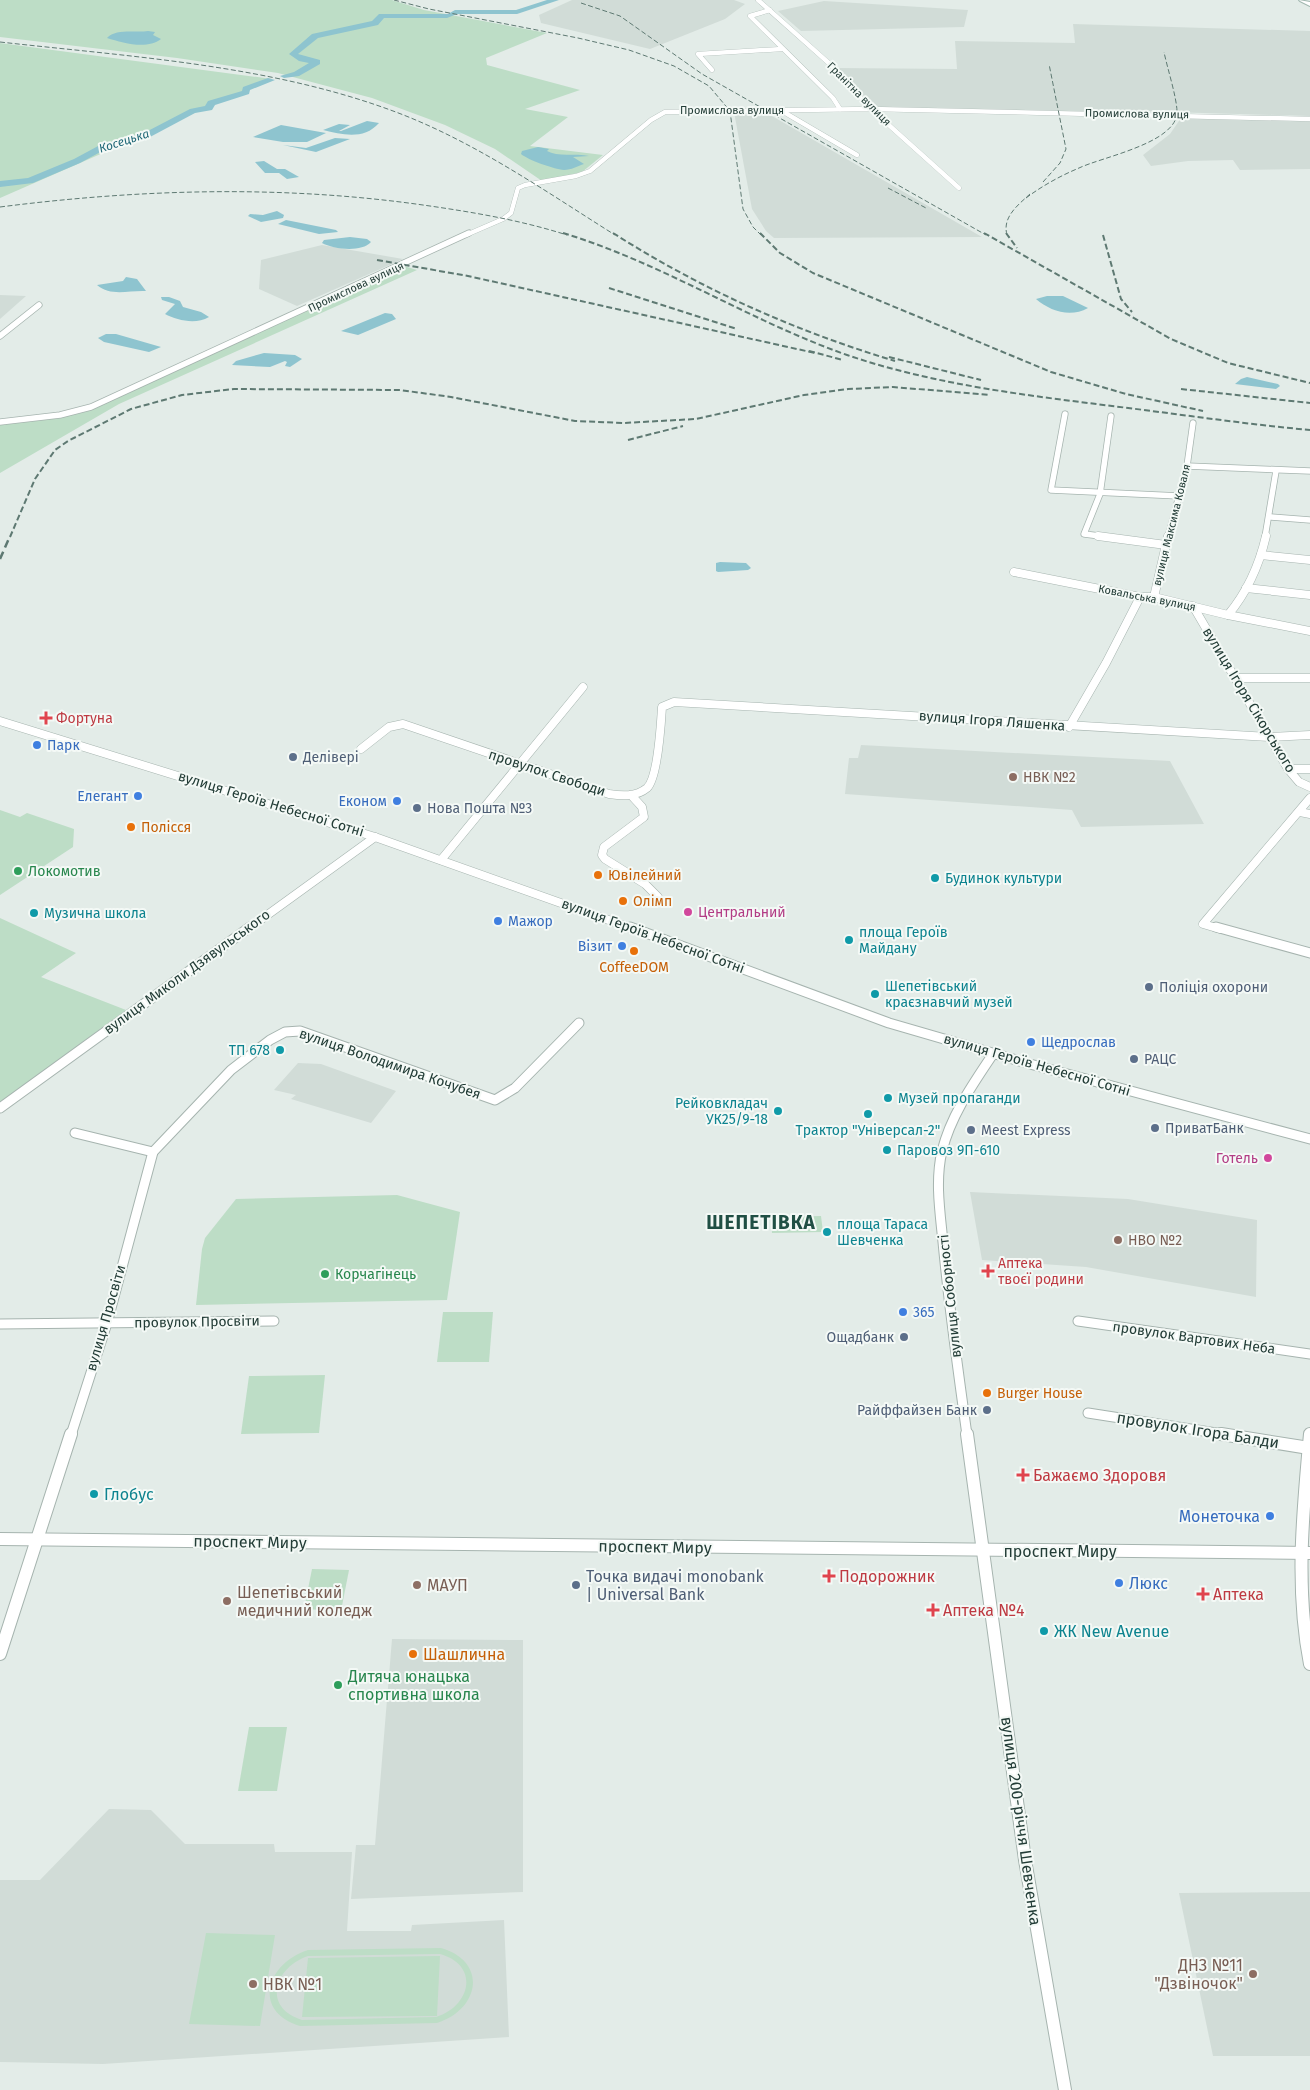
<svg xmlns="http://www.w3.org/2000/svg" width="1310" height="2090" viewBox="0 0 1310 2090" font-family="'Fira Sans',sans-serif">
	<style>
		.built { fill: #d1dcd7 }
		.green { fill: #bdddc6; fill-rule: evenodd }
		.water { fill: #8ec4cf }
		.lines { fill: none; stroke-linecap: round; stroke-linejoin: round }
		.river { fill: #8ec4cf; fill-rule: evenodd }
		.minor-far4-casing { stroke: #a6b4af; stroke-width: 5 }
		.minor-far3-casing { stroke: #a6b4af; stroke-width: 7 }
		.minor-far2-casing { stroke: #a6b4af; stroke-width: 9 }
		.minor-far1-casing { stroke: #a6b4af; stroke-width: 11 }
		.minor-casing { stroke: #a6b4af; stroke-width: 14 }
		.secondary-casing { stroke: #a2b8b0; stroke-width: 2 }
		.minor-far4 { stroke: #fff; stroke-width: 4.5 }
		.minor-far3 { stroke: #fff; stroke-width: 5.5 }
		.minor-far2 { stroke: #fff; stroke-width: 8 }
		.minor-far1 { stroke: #fff; stroke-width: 9 }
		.minor { stroke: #fff; stroke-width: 12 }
		.secondary { fill: #fff; fill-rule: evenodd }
		.rail-far2 { stroke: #5e7972; stroke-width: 1; stroke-dasharray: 5 2.5; stroke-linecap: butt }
		.rail-far1 { stroke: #5e7972; stroke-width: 2; stroke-dasharray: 6 3; stroke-linecap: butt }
		.rail { stroke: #5e7972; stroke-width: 2.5; stroke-dasharray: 8 4.5; stroke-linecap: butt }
		.health-dot { fill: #e0444e; stroke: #f4f9f6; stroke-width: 2 }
		.shop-dot { fill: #3f7fe0; stroke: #f4f9f6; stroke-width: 2 }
		.service-dot { fill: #5c6f8a; stroke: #f4f9f6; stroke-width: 2 }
		.education-dot { fill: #8d6e63; stroke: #f4f9f6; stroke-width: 2 }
		.food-dot { fill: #e8710a; stroke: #f4f9f6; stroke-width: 2 }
		.leisure-dot { fill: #2e9e5b; stroke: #f4f9f6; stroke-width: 2 }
		.culture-dot { fill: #0f9aa8; stroke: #f4f9f6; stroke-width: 2 }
		.hotel-dot { fill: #d1479c; stroke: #f4f9f6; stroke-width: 2 }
		.labels { text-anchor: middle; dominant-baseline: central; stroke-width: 4; stroke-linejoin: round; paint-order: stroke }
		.far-street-label { font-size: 11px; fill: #233d37; stroke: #f4f9f6 }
		.far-water-label { font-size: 12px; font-style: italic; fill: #206877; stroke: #f4f9f6 }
		.street-label { font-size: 14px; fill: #233d37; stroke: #f4f9f6 }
		.health-label { font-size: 14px; fill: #be3a42; stroke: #f4f9f6; text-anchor: start }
		.shop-label { font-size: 14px; fill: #366cbe; stroke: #f4f9f6; text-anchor: start }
		.service-label { font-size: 14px; fill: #4e5e75; stroke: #f4f9f6; text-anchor: start }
		.education-label { font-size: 14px; fill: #785e54; stroke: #f4f9f6; text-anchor: start }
		.food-label { font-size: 14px; fill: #c56008; stroke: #f4f9f6; text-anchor: start }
		.leisure-label { font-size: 14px; fill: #27864d; stroke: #f4f9f6; text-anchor: start }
		.culture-label { font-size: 14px; fill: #0d838f; stroke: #f4f9f6; text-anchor: start }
		.hotel-label { font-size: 14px; fill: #b23c85; stroke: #f4f9f6; text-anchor: start }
		.near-street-label { font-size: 16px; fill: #233d37; stroke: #f4f9f6 }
		.near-health-label { font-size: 16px; fill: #be3a42; stroke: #f4f9f6; text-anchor: start }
		.near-culture-label { font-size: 16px; fill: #0d838f; stroke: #f4f9f6; text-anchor: start }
		.near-shop-label { font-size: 16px; fill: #366cbe; stroke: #f4f9f6; text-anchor: end }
		.near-service-label { font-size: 16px; fill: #4e5e75; stroke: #f4f9f6; text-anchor: start }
		.near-education-label { font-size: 16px; fill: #785e54; stroke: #f4f9f6; text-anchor: start }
		.near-food-label { font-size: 16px; fill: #c56008; stroke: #f4f9f6; text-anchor: start }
		.near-leisure-label { font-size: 16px; fill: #27864d; stroke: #f4f9f6; text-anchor: start }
		.district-label { font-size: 19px; font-weight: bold; letter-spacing: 1px; fill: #204f44; stroke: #f4f9f6 }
	</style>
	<rect width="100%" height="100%" fill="#e3ece8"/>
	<g class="built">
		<polygon points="572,0 734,0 745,4 725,19 650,49 541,23 539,15"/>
		<polygon points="824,1 968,10 964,27 801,31 778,11"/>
		<polygon points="1073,24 1310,31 1310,116 1135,111 1107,112 875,107 835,68 957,69 955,41 1075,43"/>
		<polygon points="734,112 765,112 982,237 774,238 766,231 752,209"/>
		<polygon points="1181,118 1310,121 1310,169 1240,170 1233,160 1188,161 1151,166 1143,155 1170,134"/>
		<polygon points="322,245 403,259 297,306 259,289 261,260"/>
		<polygon points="0,295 26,296 0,319"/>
		<polygon points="861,745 1170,761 1204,824 1081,827 1072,810 845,794 849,758 858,758"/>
		<polygon points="298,1063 321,1064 396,1091 371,1123 291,1099 296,1095 274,1090"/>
		<polygon points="970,1192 1128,1199 1257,1220 1256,1297 1086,1267 982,1260"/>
		<polygon points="392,1639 523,1640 523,1892 351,1899 356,1845 375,1845"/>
		<polygon points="109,1809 151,1810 185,1844 274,1844 275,1852 352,1852 347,1931 411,1931 412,1925 504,1920 509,2037 103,2064 0,2062 0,1880 40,1880"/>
		<polygon points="1310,1892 1310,2056 1213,2056 1179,1893"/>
	</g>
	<g class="green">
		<polygon points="0,0 392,0 424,10 547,33 486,58 487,65 580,90 525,109 568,117 530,146 603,155 582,172 542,181 495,149 445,125 372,98 304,80 278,73 177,58 0,37"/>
		<polygon points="0,43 272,79 0,198"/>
		<polygon points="404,266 417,270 119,404 0,473 0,422 28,420 91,407"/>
		<polygon points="0,810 20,817 27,813 74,829 73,847 0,895"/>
		<polygon points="0,918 76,953 41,977 126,1010 0,1103"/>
		<polygon points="397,1195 460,1212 447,1300 196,1305 202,1249 205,1238 236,1199"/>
		<polygon points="821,1216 823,1232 772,1233 771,1217"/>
		<polygon points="443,1312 493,1312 489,1362 437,1362"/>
		<polygon points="325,1375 319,1433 241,1434 249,1376"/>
		<polygon points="312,1569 349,1570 341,1611 304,1609"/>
		<polygon points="249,1727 287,1727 277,1791 238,1791"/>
		<polygon points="206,1933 275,1935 260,2026 189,2024"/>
		<path d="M 441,1948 C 489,1962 479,2010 437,2023 L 300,2026 C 251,2011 267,1963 308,1950 ZM 440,1954 C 480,1965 471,2006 436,2017 L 302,2020 C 261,2007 275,1967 308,1956 Z"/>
		<polygon points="440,1956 437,2016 302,2017 308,1958"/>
	</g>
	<g class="water">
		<path d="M 148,31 L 155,32 L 153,35 L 161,39 C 147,50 123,43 107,38 C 116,28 136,33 148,31 Z"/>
		<path d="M 367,121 L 379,123 C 364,140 343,135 323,130 L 339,124 L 350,125 L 339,131 L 341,131 Z"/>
		<polygon points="281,125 326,133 307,142 283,142 253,137"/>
		<polygon points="335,138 350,139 316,152 283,145 306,148"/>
		<path d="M 538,147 L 549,149 L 547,151 C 557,157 576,153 589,156 L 573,157 L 584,164 C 578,166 571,170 564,170 C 554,169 528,160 521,154 L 522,151 Z"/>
		<polygon points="264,161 277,169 285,169 299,177 287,179 279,173 265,173 255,162"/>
		<polygon points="277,211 284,215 283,218 261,222 248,216 250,214 263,215"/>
		<polygon points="286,220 336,230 338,232 319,234 278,224"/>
		<path d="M 350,237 L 367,239 L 371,242 C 361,253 333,249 322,243 L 324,240 Z"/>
		<path d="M 126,277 L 137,279 L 146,291 C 129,290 111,297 97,285 L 123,281 Z"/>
		<path d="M 1047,296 L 1063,296 L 1088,308 C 1070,318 1050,311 1036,299 Z"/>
		<path d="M 161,297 L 169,297 L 180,301 L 183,307 L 201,312 L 209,317 C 195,325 177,320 165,314 L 175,304 L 162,300 Z"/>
		<polygon points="385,313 392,314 396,319 358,335 341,331"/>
		<polygon points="106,334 116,334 161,347 149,352 104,342 98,338"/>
		<polygon points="264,353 295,355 302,359 290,367 285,366 287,362 285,361 270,367 232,365 236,361"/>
		<polygon points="1247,377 1278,384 1280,386 1276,389 1235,384 1241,379"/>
		<polygon points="720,562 746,563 751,568 748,570 718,572 716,571 716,563"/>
	</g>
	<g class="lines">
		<g class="river">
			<polygon points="547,0 559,0 517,14 457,14 447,18 384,18 378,25 318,38 298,54 320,60 320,64 299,76 284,78 280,76 294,72 309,63 299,61 289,54 312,34 372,21 379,14 448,14 455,10 516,10"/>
			<polygon points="268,78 275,80 250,90 249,94 215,105 212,110 195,113 150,137 106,149 80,163 33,183 0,187 0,181 28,178 74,159 100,145 144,133 190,109 205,106 208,101 242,91 243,87"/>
		</g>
		<g class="minor-far4-casing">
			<g id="minor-far4">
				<polyline points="758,0 831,65 871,109 959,188"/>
				<polyline points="770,10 750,16 833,98 840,109"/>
				<polyline points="712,70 698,54 782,49"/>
				<polyline points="782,111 857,155"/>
				<polyline points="466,235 503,219 511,213 518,188 525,185 576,176 590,171 651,120 665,112 871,109 1310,119"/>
			</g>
		</g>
		<g class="minor-far3-casing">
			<g id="minor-far3">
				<polyline points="0,336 39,305"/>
				<polyline points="1065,414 1051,490 1179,496"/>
				<polyline points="0,422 60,415 91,407 469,233"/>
				<polyline points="1187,466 1310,471"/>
				<polyline points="1271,517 1310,520"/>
				<polyline points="1108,537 1084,534 1100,494 1111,416"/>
				<polyline points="1168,537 1187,466 1193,423"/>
				<polyline points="1265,537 1276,471"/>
			</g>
		</g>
		<g class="minor-far2-casing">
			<g id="minor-far2">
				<polyline points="1098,536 1166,545"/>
				<polyline points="1261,555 1310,560"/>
				<polyline points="1014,572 1140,597 1154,597 1228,615 1310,631"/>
				<polyline points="1246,588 1310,595"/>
				<polyline points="1154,597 1168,536"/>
				<polyline points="1193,606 1288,769 1299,782 1310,787"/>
				<path d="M 1228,615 C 1248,591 1259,566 1266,536"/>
				<polyline points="1237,678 1310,678"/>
				<polyline points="0,721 375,837 634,929"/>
				<polyline points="1069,727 1106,663 1140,597"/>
				<path d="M 361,749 L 389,727 L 403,724 L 609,794 C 622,796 636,797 647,788 C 658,778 661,723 662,707 L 674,702 L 1269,737 L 1310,735"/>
				<polyline points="1288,769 1310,769"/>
				<polyline points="631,795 642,807 644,817 604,847 602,855 605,859 645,884 658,897"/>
				<polyline points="1300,812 1310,814"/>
				<polyline points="441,860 583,687"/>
				<polyline points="248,929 375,837"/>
				<polyline points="1220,929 1203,924 1310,798"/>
			</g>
		</g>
		<g class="minor-far1-casing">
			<g id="minor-far1">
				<polyline points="630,927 889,1023 1030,1064 1310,1139"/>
				<polyline points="1216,927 1310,953"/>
				<polyline points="0,1108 250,927"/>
				<polyline points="75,1133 153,1152"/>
				<polyline points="1078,1321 1310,1354"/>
				<polyline points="0,1324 274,1321"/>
				<polyline points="1088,1413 1229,1435"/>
				<polyline points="71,1435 107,1323 153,1152 231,1070 270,1040 285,1032 300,1031 495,1100 515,1088 579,1023"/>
				<path d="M 967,1435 C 958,1371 949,1307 943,1242 C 940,1212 935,1181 942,1151 C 951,1115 973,1084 993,1054"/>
			</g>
		</g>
		<g class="minor-casing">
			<g id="minor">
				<polyline points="967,1434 1025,1860 1065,2090"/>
				<polyline points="1221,1434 1309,1448"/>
				<path d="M 1310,1434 C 1303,1511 1295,1587 1310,1664"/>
				<polyline points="0,1539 1310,1553"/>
				<polyline points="0,1654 71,1434"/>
			</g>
		</g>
		<g class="secondary-casing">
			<polygon id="secondary" points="1299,0 1310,2 1310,6 1300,1"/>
		</g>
		<use href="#minor-far4" class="minor-far4"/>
		<use href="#minor-far3" class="minor-far3"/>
		<use href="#minor-far2" class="minor-far2"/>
		<use href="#minor-far1" class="minor-far1"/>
		<use href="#minor" class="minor"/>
		<use href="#secondary" class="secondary"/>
		<g class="rail-far2">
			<polyline points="394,0 429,9 578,38 629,50 674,66 709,86 730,111 743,209 753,227 761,235"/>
			<polyline points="581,3 620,16 702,74 986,235"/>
			<path d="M 0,42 C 133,57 274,65 401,114 C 478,144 545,191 615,235"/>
			<polyline points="1043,182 1060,163 1066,149 1049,64"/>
			<polyline points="888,188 926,208"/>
			<path d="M 1026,198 C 1042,186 1060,176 1079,168 C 1102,157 1177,143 1177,112 C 1177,98 1167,67 1164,52"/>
			<path d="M 0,207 C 141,189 282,185 423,205 C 472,212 520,220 567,235"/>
			<path d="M 1007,235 C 1002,217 1018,205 1030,194"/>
		</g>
		<g class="rail-far1">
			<path d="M 563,233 C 662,263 750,321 847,355 C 932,384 1023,395 1112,406 C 1178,414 1244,424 1310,430"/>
			<path d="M 613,233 C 701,289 795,331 895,361"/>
			<polyline points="760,233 780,253 813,273 1051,372 1126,394 1203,411"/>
			<polyline points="984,233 1171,339 1228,363 1310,383"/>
			<polyline points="1006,233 1017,248"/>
			<polyline points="1103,235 1121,299 1132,312"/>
			<polyline points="377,260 468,276 815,353"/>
			<polyline points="609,288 737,329"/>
			<polyline points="809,351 843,360"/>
			<polyline points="889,357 981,380"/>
			<polyline points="1181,389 1310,403"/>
			<polyline points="628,440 683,426"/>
			<polyline points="10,537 35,479 55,450 68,441 131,409 182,395 234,389 400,390 451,397 575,421 624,423 696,419 804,395 848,389 893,387 990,395"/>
		</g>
		<polyline class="rail" points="0,559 10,536"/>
	</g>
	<g class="health-dot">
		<path d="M43.5 710.5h5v5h5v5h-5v5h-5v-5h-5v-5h5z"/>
		<path d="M985.5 1263.5h5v5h5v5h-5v5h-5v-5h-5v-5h5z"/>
		<path d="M1020.5 1467.5h5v5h5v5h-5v5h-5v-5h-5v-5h5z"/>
		<path d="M826.5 1568.5h5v5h5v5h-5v5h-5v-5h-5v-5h5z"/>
		<path d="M1200.5 1586.5h5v5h5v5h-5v5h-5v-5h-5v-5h5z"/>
		<path d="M930.5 1602.5h5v5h5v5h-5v5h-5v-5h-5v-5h5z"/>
	</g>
	<g class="shop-dot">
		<circle cx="37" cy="745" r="5"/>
		<circle cx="138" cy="796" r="5"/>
		<circle cx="397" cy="801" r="5"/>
		<circle cx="498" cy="921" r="5"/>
		<circle cx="622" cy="946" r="5"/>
		<circle cx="1031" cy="1042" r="5"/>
		<circle cx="903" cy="1312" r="5"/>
		<circle cx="1270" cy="1516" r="5"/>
		<circle cx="1119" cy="1583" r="5"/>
	</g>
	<g class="service-dot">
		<circle cx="293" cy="757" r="5"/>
		<circle cx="417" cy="808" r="5"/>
		<circle cx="1149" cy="987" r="5"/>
		<circle cx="1134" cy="1059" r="5"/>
		<circle cx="1155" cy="1128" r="5"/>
		<circle cx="971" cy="1130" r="5"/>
		<circle cx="904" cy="1337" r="5"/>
		<circle cx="987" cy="1410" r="5"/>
		<circle cx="576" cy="1585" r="5"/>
	</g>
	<g class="education-dot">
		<circle cx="1013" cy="777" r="5"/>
		<circle cx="1118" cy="1240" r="5"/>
		<circle cx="417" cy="1585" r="5"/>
		<circle cx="227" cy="1601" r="5"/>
		<circle cx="1253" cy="1974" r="5"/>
		<circle cx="253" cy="1984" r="5"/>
	</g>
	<g class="food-dot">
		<circle cx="131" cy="827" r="5"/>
		<circle cx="598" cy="875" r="5"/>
		<circle cx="623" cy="901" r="5"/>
		<circle cx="634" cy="951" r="5"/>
		<circle cx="987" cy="1393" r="5"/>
		<circle cx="413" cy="1654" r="5"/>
	</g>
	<g class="leisure-dot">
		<circle cx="18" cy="871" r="5"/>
		<circle cx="325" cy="1274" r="5"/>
		<circle cx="338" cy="1685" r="5"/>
	</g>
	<g class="culture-dot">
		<circle cx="935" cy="878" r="5"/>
		<circle cx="34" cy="913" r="5"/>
		<circle cx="849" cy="940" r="5"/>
		<circle cx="875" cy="994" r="5"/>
		<circle cx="280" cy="1050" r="5"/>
		<circle cx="888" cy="1098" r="5"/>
		<circle cx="778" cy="1111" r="5"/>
		<circle cx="868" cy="1114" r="5"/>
		<circle cx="887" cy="1150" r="5"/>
		<circle cx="827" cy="1232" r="5"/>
		<circle cx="94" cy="1494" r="5"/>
		<circle cx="1044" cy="1631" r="5"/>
	</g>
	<g class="hotel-dot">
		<circle cx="688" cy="912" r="5"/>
		<circle cx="1268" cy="1158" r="5"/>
	</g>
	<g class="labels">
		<g class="far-street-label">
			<text transform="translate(859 94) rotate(45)">Гранітна вулиця</text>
			<text x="732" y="110">Промислова вулиця</text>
			<text transform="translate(1137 114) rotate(1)">Промислова вулиця</text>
			<text transform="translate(356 287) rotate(-25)">Промислова вулиця</text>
			<text transform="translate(1172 525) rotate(-76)">вулиця Максима Коваля</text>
			<text transform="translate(1147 598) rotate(11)">Ковальська вулиця</text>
		</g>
		<g class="far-water-label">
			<text transform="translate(124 141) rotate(-18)">Косецька</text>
		</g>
		<g class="street-label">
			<text transform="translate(1249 700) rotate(59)">вулиця Ігоря Сікорського</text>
			<text transform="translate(992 721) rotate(4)">вулиця Ігоря Ляшенка</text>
			<text transform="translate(547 773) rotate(18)">провулок Свободи</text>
			<text transform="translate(271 804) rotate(17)">вулиця Героїв Небесної Сотні</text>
			<text transform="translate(653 936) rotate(20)">вулиця Героїв Небесної Сотні</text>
			<text transform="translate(187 972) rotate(-36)">вулиця Миколи Дзявульського</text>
			<text transform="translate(390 1064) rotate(19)">вулиця Володимира Кочубея</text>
			<text transform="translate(1037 1065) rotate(16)">вулиця Героїв Небесної Сотні</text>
			<text transform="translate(950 1296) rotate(-96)">вулиця Соборності</text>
			<text transform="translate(106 1318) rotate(-74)">вулиця Просвіти</text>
			<text transform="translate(197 1322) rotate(-1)">провулок Просвіти</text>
			<text transform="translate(1194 1338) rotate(8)">провулок Вартових Неба</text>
		</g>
		<g class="health-label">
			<text x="56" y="718">Фортуна</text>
			<text x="998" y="1263">Аптека<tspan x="998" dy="16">твоєї родини</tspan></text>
		</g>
		<g class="shop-label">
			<text x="47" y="745">Парк</text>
			<text x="128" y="796" text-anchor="end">Елегант</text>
			<text x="387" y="801" text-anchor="end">Економ</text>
			<text x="508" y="921">Мажор</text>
			<text x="612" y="946" text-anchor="end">Візит</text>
			<text x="1041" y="1042">Щедрослав</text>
			<text x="913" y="1312">365</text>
		</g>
		<g class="service-label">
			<text x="303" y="757">Делівері</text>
			<text x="427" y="808">Нова Пошта №3</text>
			<text x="1159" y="987">Поліція охорони</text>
			<text x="1144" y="1059">РАЦС</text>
			<text x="1165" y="1128">ПриватБанк</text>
			<text x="981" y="1130">Meest Express</text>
			<text x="894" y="1337" text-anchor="end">Ощадбанк</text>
			<text x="977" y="1410" text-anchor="end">Райффайзен Банк</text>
		</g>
		<g class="education-label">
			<text x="1023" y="777">НВК №2</text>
			<text x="1128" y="1240">НВО №2</text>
		</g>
		<g class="food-label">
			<text x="141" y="827">Полісся</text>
			<text x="608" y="875">Ювілейний</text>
			<text x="633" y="901">Олімп</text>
			<text x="634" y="967" text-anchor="middle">CoffeeDOM</text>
			<text x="997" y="1393">Burger House</text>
		</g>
		<g class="leisure-label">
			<text x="28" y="871">Локомотив</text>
			<text x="335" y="1274">Корчагінець</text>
		</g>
		<g class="culture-label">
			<text x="945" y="878">Будинок культури</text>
			<text x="44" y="913">Музична школа</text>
			<text x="859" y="932">площа Героїв<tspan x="859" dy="16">Майдану</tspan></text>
			<text x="885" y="986">Шепетівський<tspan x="885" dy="16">краєзнавчий музей</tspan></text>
			<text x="270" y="1050" text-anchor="end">ТП 678</text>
			<text x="898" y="1098">Музей пропаганди</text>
			<text x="768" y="1103" text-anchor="end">Рейковкладач<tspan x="768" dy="16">УК25/9-18</tspan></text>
			<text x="868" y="1130" text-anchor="middle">Трактор "Універсал-2"</text>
			<text x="897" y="1150">Паровоз 9П-610</text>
			<text x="837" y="1224">площа Тараса<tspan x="837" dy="16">Шевченка</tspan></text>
		</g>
		<g class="hotel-label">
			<text x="698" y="912">Центральний</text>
			<text x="1258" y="1158" text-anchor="end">Готель</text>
		</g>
		<g class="near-street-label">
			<text transform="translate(1198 1430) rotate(9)">провулок Ігора Балди</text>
			<text transform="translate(250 1542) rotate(1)">проспект Миру</text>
			<text transform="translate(655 1547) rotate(1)">проспект Миру</text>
			<text x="1060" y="1551">проспект Миру</text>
			<text transform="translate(1021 1821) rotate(82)">вулиця 200-річчя Шевченка</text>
		</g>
		<g class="near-health-label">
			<text x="1033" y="1475">Бажаємо Здоровя</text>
			<text x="839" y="1576">Подорожник</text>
			<text x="1213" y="1594">Аптека</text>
			<text x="943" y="1610">Аптека №4</text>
		</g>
		<g class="near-culture-label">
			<text x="104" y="1494">Глобус</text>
			<text x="1054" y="1631">ЖК New Avenue</text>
		</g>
		<g class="near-shop-label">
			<text x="1260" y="1516">Монеточка</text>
			<text x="1129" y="1583" text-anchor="start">Люкс</text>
		</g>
		<g class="near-service-label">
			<text x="586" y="1576">Точка видачі monobank<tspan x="586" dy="18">| Universal Bank</tspan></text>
		</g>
		<g class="near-education-label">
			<text x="427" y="1585">МАУП</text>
			<text x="237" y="1592">Шепетівський<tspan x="237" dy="18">медичний коледж</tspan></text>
			<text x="1243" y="1965" text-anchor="end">ДНЗ №11<tspan x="1243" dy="18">"Дзвіночок"</tspan></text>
			<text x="263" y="1984">НВК №1</text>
		</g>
		<g class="near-food-label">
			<text x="423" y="1654">Шашлична</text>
		</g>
		<g class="near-leisure-label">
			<text x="348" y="1676">Дитяча юнацька<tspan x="348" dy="18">спортивна школа</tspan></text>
		</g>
		<g class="district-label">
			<text x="761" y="1222">ШЕПЕТІВКА</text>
		</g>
	</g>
</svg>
